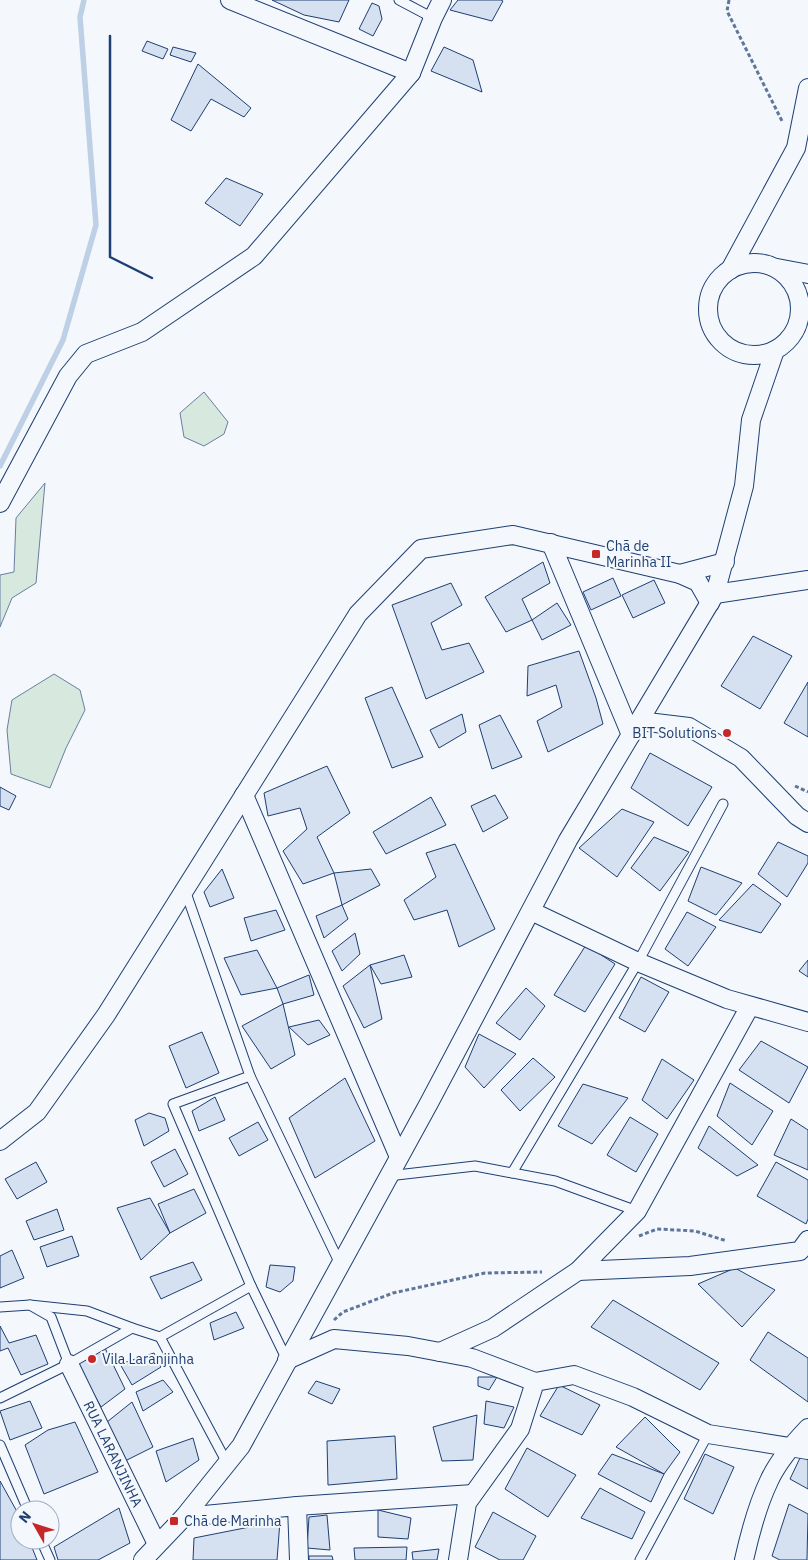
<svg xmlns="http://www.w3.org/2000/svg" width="808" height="1560" viewBox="0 0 808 1560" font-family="'IBM Plex Sans',sans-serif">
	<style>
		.green { fill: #d7e8df; stroke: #687fa3 }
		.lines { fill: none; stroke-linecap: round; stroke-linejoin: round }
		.stream { stroke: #bed0e5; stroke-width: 5.5 }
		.building { fill: #d5e0f0; stroke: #1d3f73 }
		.service-casing { stroke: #1d3f73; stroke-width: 11 }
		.minor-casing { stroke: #1d3f73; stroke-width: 20 }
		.path { stroke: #5e769c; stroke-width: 3; stroke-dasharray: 4 2.5; stroke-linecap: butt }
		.service { stroke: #f4f7fb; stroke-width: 9 }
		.minor { stroke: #f4f7fb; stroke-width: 18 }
		.wall { stroke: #1d3f73; stroke-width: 2.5 }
		.poi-dot { fill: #c62828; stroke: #f4f7fb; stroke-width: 2 }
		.labels { text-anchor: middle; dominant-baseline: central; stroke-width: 4; stroke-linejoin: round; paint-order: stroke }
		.poi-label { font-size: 14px; fill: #1d3f73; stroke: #f4f7fb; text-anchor: start }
		.street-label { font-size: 14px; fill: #1d3f73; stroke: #f4f7fb }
	</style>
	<rect width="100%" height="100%" fill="#f4f7fb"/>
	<g class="green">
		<polygon points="204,392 228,422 224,434 204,446 184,437 180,413"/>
		<polygon points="45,483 36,583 12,598 0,627 0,575 14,572 16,518"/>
		<polygon points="54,674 80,690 85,710 66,748 50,788 11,774 7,730 12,700"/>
	</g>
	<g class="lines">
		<polyline class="stream" points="0,466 63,340 96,225 80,17 84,0"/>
	</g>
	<g class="building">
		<polygon points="272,0 349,0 339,22 304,15"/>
		<polygon points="458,0 501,0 503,1 492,21 450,10"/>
		<polygon points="372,3 379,6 382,19 373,36 359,29"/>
		<polygon points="147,41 168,49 163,59 142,51"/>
		<polygon points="173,47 196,53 191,62 170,55"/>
		<polygon points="444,47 473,60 482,92 431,71"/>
		<polygon points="198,64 251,108 244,117 211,99 191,131 171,120"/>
		<polygon points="226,178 263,194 240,226 205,203"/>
		<polygon points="543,562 550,583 522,599 532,620 506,632 485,597"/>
		<polygon points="613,578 621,596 591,610 583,592"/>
		<polygon points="654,580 665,603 633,618 622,595"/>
		<polygon points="451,583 462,605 431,623 442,650 469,643 484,672 426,699 392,605"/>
		<polygon points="557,603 571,625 542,640 532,620"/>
		<polygon points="753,636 792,656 760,709 721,686"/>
		<polygon points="579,651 596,698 603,724 548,752 537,721 562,707 556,685 527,696 528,666"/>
		<polygon points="808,682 808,737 784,723"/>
		<polygon points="392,687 423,757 392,768 365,698"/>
		<polygon points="462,714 466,732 439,748 430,730"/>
		<polygon points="500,715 522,757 492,769 479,725"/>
		<polygon points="650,753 712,787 688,826 631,788"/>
		<polygon points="327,766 350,813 317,837 334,873 303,884 283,851 307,829 300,808 268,816 264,793"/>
		<polygon points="0,787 16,796 9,810 0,806"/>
		<polygon points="495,795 508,818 483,832 471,806"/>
		<polygon points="431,797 446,825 386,854 373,832"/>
		<polygon points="622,809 654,822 617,877 579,848"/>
		<polygon points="654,837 689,852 660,891 631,868"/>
		<polygon points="778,842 808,856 808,863 787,897 758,874"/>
		<polygon points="455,844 495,929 459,947 447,910 414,920 404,900 436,877 426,853"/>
		<polygon points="701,867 742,883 716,915 688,901"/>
		<polygon points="222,869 234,898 210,907 204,892"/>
		<polygon points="371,869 380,885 342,905 334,873"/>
		<polygon points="753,884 781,904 761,933 719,920"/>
		<polygon points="342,905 348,919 324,938 316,916"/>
		<polygon points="276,910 285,930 251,941 244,918"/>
		<polygon points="687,912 716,927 688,966 665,949"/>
		<polygon points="355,933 360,954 342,971 332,951"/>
		<polygon points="586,945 615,964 585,1012 554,995"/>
		<polygon points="257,950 277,988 241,995 224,958"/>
		<polygon points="404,955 412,977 381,984 370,965"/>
		<polygon points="808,960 808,977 799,971"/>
		<polygon points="370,965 382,1019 364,1028 343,986"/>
		<polygon points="309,975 314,995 283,1004 277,988"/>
		<polygon points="641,977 669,992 645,1032 619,1018"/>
		<polygon points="526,988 545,1006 520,1040 496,1023"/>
		<polygon points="283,1004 295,1055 271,1069 242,1026"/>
		<polygon points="319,1020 330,1035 308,1045 289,1027"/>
		<polygon points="202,1032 219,1073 186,1088 169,1046"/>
		<polygon points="479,1034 516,1054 484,1088 465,1067"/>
		<polygon points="761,1041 808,1067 789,1103 739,1070"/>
		<polygon points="533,1058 555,1077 520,1111 501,1090"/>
		<polygon points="662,1059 694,1080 667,1119 642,1100"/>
		<polygon points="345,1078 375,1141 315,1178 289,1118"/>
		<polygon points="730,1083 773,1111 752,1145 717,1116"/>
		<polygon points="583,1084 628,1098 592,1144 558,1126"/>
		<polygon points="215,1097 225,1120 199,1131 192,1111"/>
		<polygon points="149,1113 165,1118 169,1131 144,1146 135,1120"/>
		<polygon points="630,1117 658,1134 636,1172 607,1155"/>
		<polygon points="791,1119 808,1130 808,1170 774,1155"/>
		<polygon points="258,1122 268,1140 239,1156 229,1138"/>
		<polygon points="709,1126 758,1165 737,1176 698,1148"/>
		<polygon points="175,1149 188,1174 164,1187 151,1162"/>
		<polygon points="36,1162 47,1182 17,1199 5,1179"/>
		<polygon points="776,1162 808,1180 808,1219 806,1224 757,1196"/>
		<polygon points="194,1189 206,1213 170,1233 158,1204"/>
		<polygon points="150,1198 170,1233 141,1260 117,1208"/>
		<polygon points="57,1209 64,1230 34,1240 26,1221"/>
		<polygon points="72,1236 79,1256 47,1267 40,1247"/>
		<polygon points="12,1250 24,1278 0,1288 0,1256"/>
		<polygon points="193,1262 202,1280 161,1299 150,1277"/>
		<polygon points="270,1265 295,1267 293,1281 280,1292 266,1287"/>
		<polygon points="735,1268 775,1290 742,1327 698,1284"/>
		<polygon points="613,1300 719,1363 700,1390 591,1327"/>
		<polygon points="236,1312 244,1328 214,1340 210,1323"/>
		<polygon points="0,1326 9,1343 36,1335 48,1364 21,1375 8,1348 0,1351"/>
		<polygon points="768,1332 808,1358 808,1402 750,1360"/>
		<polygon points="105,1348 125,1389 101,1407 77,1364"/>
		<polygon points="154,1353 161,1367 132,1385 120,1364"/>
		<polygon points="478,1377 497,1377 489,1390 478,1386"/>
		<polygon points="163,1380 173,1392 143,1411 136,1392"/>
		<polygon points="316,1381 340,1389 332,1404 308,1393"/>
		<polygon points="559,1385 600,1405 582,1435 540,1416"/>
		<polygon points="30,1401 42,1428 10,1440 0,1411"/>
		<polygon points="486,1401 514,1407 504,1428 484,1424"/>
		<polygon points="132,1402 153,1447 125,1461 107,1422"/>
		<polygon points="477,1415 473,1460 442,1461 433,1427"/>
		<polygon points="645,1417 680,1452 664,1474 616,1447"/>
		<polygon points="75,1422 98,1472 44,1494 25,1445 48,1430"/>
		<polygon points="395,1436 397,1479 328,1485 327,1441"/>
		<polygon points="193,1438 199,1460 166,1482 156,1451"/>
		<polygon points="527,1448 576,1475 548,1517 505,1489"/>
		<polygon points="612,1454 664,1474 651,1502 598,1474"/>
		<polygon points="705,1454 734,1467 713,1514 684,1499"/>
		<polygon points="800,1458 808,1459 808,1489 790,1479"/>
		<polygon points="0,1481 20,1517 20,1540 29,1540 37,1560 0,1560"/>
		<polygon points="600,1488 645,1512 632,1539 581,1518"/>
		<polygon points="789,1504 808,1514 807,1560 780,1560 772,1556"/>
		<polygon points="119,1508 130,1543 98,1560 58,1560 54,1547"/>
		<polygon points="378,1510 411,1518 408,1539 378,1537"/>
		<polygon points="493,1512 536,1536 523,1560 500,1560 475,1547"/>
		<polygon points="327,1515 330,1550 307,1548 309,1517"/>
		<polygon points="280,1521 277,1560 193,1560 194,1538"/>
		<polygon points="407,1547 406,1560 355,1560 354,1548"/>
		<polygon points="439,1549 437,1560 413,1560 412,1552"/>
		<polygon points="309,1556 332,1556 333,1560 309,1560"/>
	</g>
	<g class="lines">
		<g class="service-casing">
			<g id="service">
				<polyline points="399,0 433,18"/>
				<polyline points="185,890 250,1076 173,1104 251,1286"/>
				<polyline points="250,1076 340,1264"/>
				<polyline points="512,1173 638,962 723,804"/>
				<polyline points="388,1176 475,1166 555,1181 637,1211"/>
				<polyline points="30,1305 87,1311 132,1328"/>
				<polyline points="0,1307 30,1305 51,1317 69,1364"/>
				<polyline points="160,1337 251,1286 287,1360"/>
				<polyline points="0,1398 69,1364 132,1328 160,1337 227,1463"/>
				<polyline points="0,1445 28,1510"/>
				<polyline points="41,1540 50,1560"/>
				<polyline points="640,1560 708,1434"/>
			</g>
		</g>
		<g class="minor-casing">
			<g id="minor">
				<polyline points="230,0 411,73"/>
				<circle cx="754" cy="309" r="46"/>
				<polyline points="777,268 808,274"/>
				<polyline points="730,270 796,148 808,88"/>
				<polyline points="0,503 68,376 86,354 142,332 254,256 411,73 433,18 442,0"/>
				<polyline points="551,543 631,735"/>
				<polyline points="680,574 725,562"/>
				<polyline points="715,594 808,580"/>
				<polyline points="639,721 689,727 741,758 797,816 808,823"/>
				<polyline points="244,795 399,1157"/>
				<polyline points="531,911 638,962 727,999 808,1022"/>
				<polyline points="0,1141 37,1112 106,1015 358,614 421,549 513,535 680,574 698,582 710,603"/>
				<polyline points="578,1271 690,1266 800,1251 808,1240"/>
				<polyline points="440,1352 493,1328 578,1271 637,1211 750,1006"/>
				<polyline points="287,1360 334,1339 408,1346 472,1358 535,1382"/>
				<polyline points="69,1364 157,1544"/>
				<polyline points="297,1506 473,1494"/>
				<polyline points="184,1517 297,1506 299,1560"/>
				<polyline points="143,1560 184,1517 241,1446 429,1103 568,840 715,594 744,486 751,420 775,350"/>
				<polyline points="458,1560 467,1503 520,1429 535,1382 574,1375 633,1397 708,1434 808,1450"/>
				<path d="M 744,1560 C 750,1533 757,1506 769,1481 C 778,1461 793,1444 808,1428"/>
			</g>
		</g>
		<g class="path">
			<polyline points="729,0 727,11 782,121"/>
			<polyline points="795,786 808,792"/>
			<polyline points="639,1236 657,1229 695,1231 727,1241"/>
			<polyline points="334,1320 343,1312 393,1293 485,1273 542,1272"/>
		</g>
		<use href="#service" class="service"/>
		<use href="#minor" class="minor"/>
		<polyline class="wall" points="110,36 110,257 152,278"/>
	</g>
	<g class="poi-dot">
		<rect x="591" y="549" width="10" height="10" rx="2.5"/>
		<circle cx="727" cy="733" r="5"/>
		<circle cx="92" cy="1359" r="5"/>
		<rect x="169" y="1516" width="10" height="10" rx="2.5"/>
	</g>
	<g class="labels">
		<g class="poi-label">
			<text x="606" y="546">Chã de<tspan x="606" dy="16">Marinha II</tspan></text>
			<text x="717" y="733" text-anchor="end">BIT Solutions</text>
			<text x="102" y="1359">Vila Laranjinha</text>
			<text x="184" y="1521">Chã de Marinha</text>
		</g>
		<g class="street-label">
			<text transform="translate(113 1454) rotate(64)">RUA LARANJINHA</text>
		</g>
	</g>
	<g transform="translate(35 1525) rotate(309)"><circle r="24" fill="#f4f7fb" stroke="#9eadc5"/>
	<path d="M0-4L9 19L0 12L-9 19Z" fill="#c62828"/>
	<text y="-8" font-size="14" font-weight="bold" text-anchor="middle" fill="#1d3f73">N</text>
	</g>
</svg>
